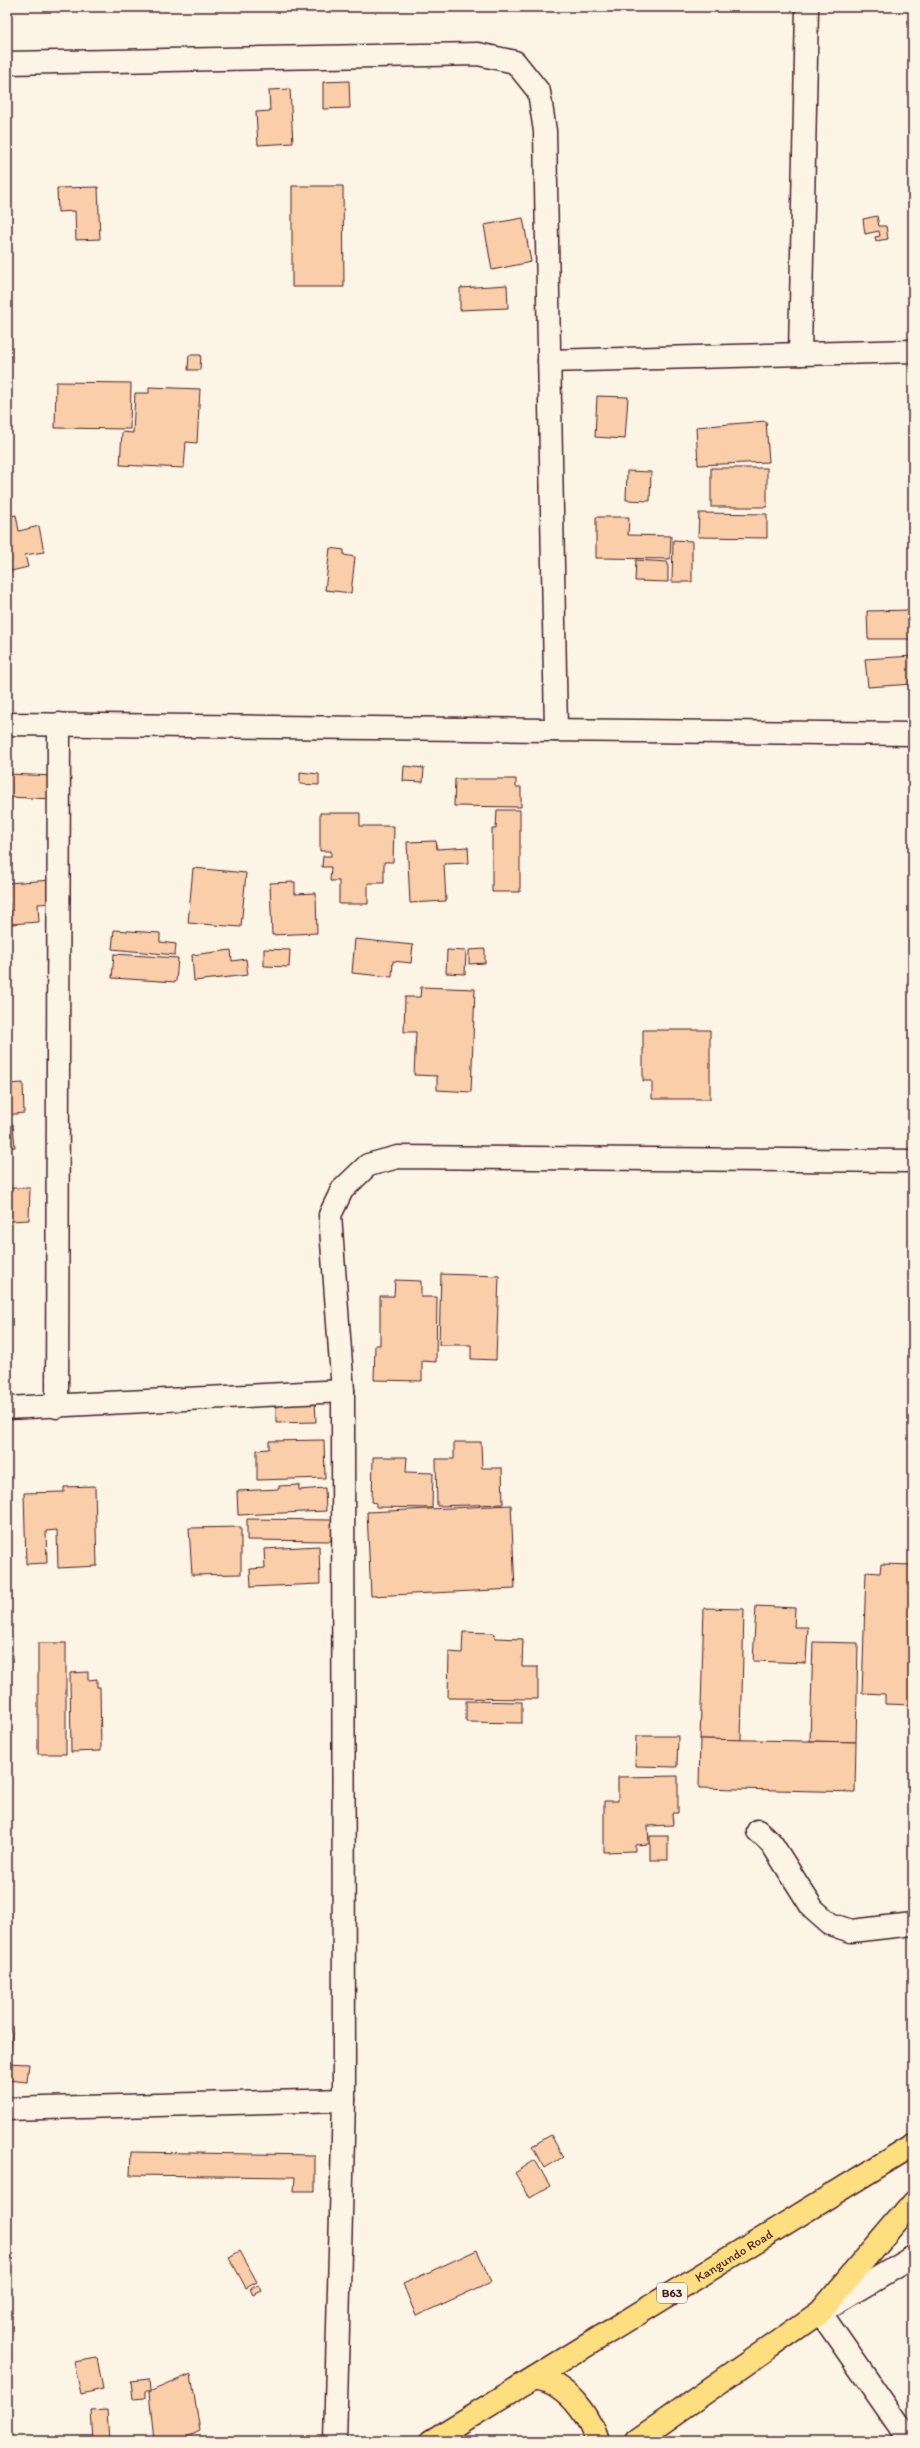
<svg xmlns="http://www.w3.org/2000/svg" width="920" height="2448" viewBox="0 0 920 2448" font-family="Itim,sans-serif">
	<style>
		.building { fill: #f9cea8; stroke: #4a1f2b }
		.lines { fill: none; stroke-linecap: round; stroke-linejoin: round }
		.minor-casing { stroke: #4a1f2b; stroke-width: 25 }
		.highway-casing { stroke: #4a1f2b; stroke-width: 25 }
		.minor { stroke: #fcf5e5; stroke-width: 22 }
		.highway { stroke: #fddf80; stroke-width: 22 }
		.labels { text-anchor: middle; dominant-baseline: central; stroke-width: 4; stroke-linejoin: round; paint-order: stroke }
		.shield { fill: #fcf5e5; stroke: #7f5f63; stroke-width: 1 }
		.shield-label { font-size: 12px; font-weight: bold; fill: #4a1f2b }
		.street-label { font-size: 13px; fill: #4a1f2b; stroke: #fcf5e5 }
	</style>
	<rect width="100%" height="100%" fill="#fcf5e5"/>
	<filter id="ink" filterUnits="userSpaceOnUse"><feTurbulence type="fractalNoise" baseFrequency=".025" numOctaves="2"/><feDisplacementMap in="SourceGraphic" scale="8" xChannelSelector="R" yChannelSelector="G"/><feConvolveMatrix kernelMatrix="1 2 1 2 8 2 1 2 1" color-interpolation-filters="sRGB"/></filter>
	<g filter="url(#ink)">
		<g class="building">
			<polygon points="349,81 350,108 323,109 323,82"/>
			<polygon points="290,89 293,143 258,145 256,112 270,111 269,90"/>
			<polygon points="292,186 343,186 344,287 292,287"/>
			<polygon points="98,187 100,239 76,240 75,211 58,212 57,188"/>
			<polygon points="877,216 879,226 886,226 888,239 876,241 875,237 880,236 879,231 865,234 863,219"/>
			<polygon points="523,218 531,262 492,270 484,225"/>
			<polygon points="507,285 508,308 460,310 460,288"/>
			<polygon points="189,355 201,355 200,370 188,370"/>
			<polygon points="56,382 131,383 130,429 55,428"/>
			<polygon points="149,387 200,389 197,443 186,442 184,468 120,465 122,432 133,433 135,393 149,393"/>
			<polygon points="597,396 628,397 625,439 595,437"/>
			<polygon points="766,421 769,462 698,465 696,427"/>
			<rect x="711" y="468" width="56" height="39"/>
			<polygon points="627,471 651,472 650,501 626,500"/>
			<polygon points="699,513 767,514 767,538 698,537"/>
			<polygon points="16,515 19,531 39,526 44,552 25,555 28,567 7,572 7,517"/>
			<polygon points="596,517 629,517 628,535 671,536 670,559 596,558"/>
			<polygon points="673,540 692,541 692,582 672,582"/>
			<polygon points="330,548 344,550 344,555 355,557 351,593 325,590"/>
			<polygon points="636,560 668,562 668,582 635,581"/>
			<polygon points="913,610 913,639 868,639 867,611"/>
			<polygon points="913,656 913,684 868,687 865,659"/>
			<polygon points="404,766 424,768 423,782 403,781"/>
			<polygon points="300,772 319,774 319,785 300,784"/>
			<polygon points="7,774 55,776 54,799 7,797"/>
			<polygon points="455,779 516,779 516,787 521,787 521,807 454,806"/>
			<polygon points="913,781 913,807 910,807"/>
			<polygon points="497,810 520,810 520,892 492,892 492,829 496,829"/>
			<polygon points="320,813 360,813 360,826 394,826 393,862 384,862 384,883 368,883 368,904 339,904 339,881 330,881 331,867 322,867 323,856 331,856 331,851 320,851"/>
			<polygon points="912,834 913,834 913,860 910,859"/>
			<polygon points="436,841 437,849 468,847 469,863 444,864 446,901 410,903 407,842"/>
			<polygon points="193,868 246,873 241,927 188,923"/>
			<polygon points="52,880 54,903 38,904 39,922 11,924 9,903 7,903 7,883"/>
			<polygon points="295,882 295,894 316,893 317,933 272,935 270,883"/>
			<polygon points="114,930 160,933 160,942 176,944 175,955 112,949"/>
			<polygon points="355,939 413,945 411,963 393,961 392,977 352,973"/>
			<polygon points="264,949 290,950 289,967 264,966"/>
			<polygon points="485,949 485,963 469,964 469,950"/>
			<polygon points="231,950 232,961 246,959 248,975 194,981 192,955"/>
			<polygon points="447,950 466,951 465,974 446,973"/>
			<polygon points="114,954 178,958 176,982 112,978"/>
			<polygon points="421,987 475,989 471,1092 437,1090 437,1076 414,1075 416,1032 404,1032 405,997 420,997"/>
			<polygon points="643,1030 710,1030 710,1099 652,1099 652,1081 643,1081"/>
			<polygon points="23,1083 24,1113 7,1115 7,1084"/>
			<polygon points="7,1124 13,1124 15,1147 7,1148"/>
			<polygon points="7,1188 30,1188 29,1220 10,1221 9,1235 7,1235"/>
			<polygon points="441,1274 499,1276 496,1360 471,1359 471,1345 439,1345"/>
			<polygon points="395,1280 421,1281 421,1297 437,1297 436,1362 422,1361 422,1381 374,1380 375,1345 380,1345 380,1296 394,1296"/>
			<polygon points="276,1400 315,1400 316,1422 276,1423"/>
			<polygon points="324,1440 325,1478 257,1480 257,1450 269,1449 269,1441"/>
			<polygon points="454,1442 481,1442 482,1468 502,1468 503,1504 437,1506 436,1459 454,1459"/>
			<polygon points="373,1457 407,1457 406,1472 433,1473 432,1508 376,1507 376,1503 372,1502"/>
			<polygon points="299,1485 299,1490 325,1488 326,1511 238,1515 237,1491 279,1489 279,1486"/>
			<polygon points="95,1486 97,1566 58,1568 57,1530 46,1531 47,1563 26,1564 24,1493 64,1492 64,1487"/>
			<polygon points="511,1505 515,1589 371,1596 367,1512"/>
			<polygon points="247,1519 332,1520 331,1541 247,1540"/>
			<polygon points="241,1527 241,1574 192,1575 189,1528"/>
			<polygon points="319,1546 320,1584 251,1587 250,1569 265,1568 264,1549"/>
			<polygon points="881,1564 913,1565 913,1705 885,1704 885,1694 862,1693 866,1572 880,1573"/>
			<polygon points="756,1606 795,1608 794,1627 808,1627 806,1663 753,1661"/>
			<polygon points="704,1608 744,1609 741,1740 700,1739"/>
			<polygon points="463,1632 494,1633 495,1638 523,1639 522,1667 538,1667 538,1699 448,1698 449,1652 462,1653"/>
			<polygon points="813,1642 858,1643 856,1742 810,1741"/>
			<rect x="38" y="1643" width="28" height="111"/>
			<polygon points="88,1672 88,1680 97,1679 97,1687 100,1687 101,1751 71,1752 70,1673"/>
			<polygon points="466,1701 522,1702 522,1723 466,1722"/>
			<polygon points="636,1736 678,1736 677,1767 635,1766"/>
			<polygon points="700,1739 856,1742 855,1792 699,1788"/>
			<polygon points="678,1776 678,1813 672,1813 673,1825 648,1826 649,1844 635,1845 635,1851 604,1852 604,1801 618,1801 618,1777"/>
			<rect x="650" y="1836" width="18" height="24"/>
			<polygon points="7,2031 12,2032 10,2057 7,2057"/>
			<polygon points="7,2063 29,2064 27,2082 7,2080"/>
			<polygon points="551,2135 563,2157 545,2168 532,2146"/>
			<polygon points="131,2152 315,2155 315,2191 294,2191 295,2177 130,2175"/>
			<polygon points="535,2160 550,2186 530,2198 515,2173"/>
			<polygon points="477,2250 491,2282 416,2316 403,2284"/>
			<polygon points="240,2251 257,2282 246,2288 229,2257"/>
			<polygon points="259,2285 262,2291 253,2295 250,2289"/>
			<polygon points="97,2358 103,2389 81,2394 74,2362"/>
			<polygon points="191,2374 200,2431 179,2441 154,2441 149,2392"/>
			<polygon points="149,2379 150,2391 145,2391 145,2398 133,2399 131,2381"/>
			<polygon points="107,2410 109,2441 93,2441 91,2411"/>
		</g>
		<g class="lines">
			<g class="minor-casing">
				<g id="minor">
					<polyline points="7,63 478,54 515,62 539,92 545,131 556,730"/>
					<polyline points="800,354 807,7"/>
					<polyline points="549,361 913,351"/>
					<polyline points="7,724 913,734"/>
					<polyline points="57,1407 59,724"/>
					<polyline points="7,1408 343,1391"/>
					<polyline points="758,1831 772,1844 813,1909 830,1924 851,1931 913,1924"/>
					<polyline points="7,2109 344,2100"/>
					<polyline points="335,2441 344,2100 343,1391 330,1215 342,1190 368,1165 398,1157 913,1161"/>
					<polyline points="910,2441 820,2312 913,2257"/>
				</g>
			</g>
			<g class="highway-casing">
				<g id="highway">
					<path d="M 534,2378 C 541,2380 549,2381 555,2385 C 575,2397 590,2419 597,2441"/>
					<path id="s1" d="M 431,2441 L 913,2145"/>
					<polyline points="636,2441 820,2312 913,2202"/>
				</g>
			</g>
			<use href="#minor" class="minor"/>
			<use href="#highway" class="highway"/>
		</g>
	</g>
	<g class="labels">
		<rect class="shield" x="657" y="2283" width="30" height="20" rx="3"/>
		<g class="shield-label">
			<text x="672" y="2293">B63</text>
		</g>
		<g class="street-label">
			<text stroke="none"><textPath href="#s1" startOffset="355">Kangundo Road</textPath></text>
		</g>
	</g>
	<rect width="920" height="2448" fill="none" stroke="#fcf5e5" stroke-width="24"/>
	<rect x="12" y="12" width="896" height="2424" fill="none" stroke="#4a1f2b" stroke-width="1.5" filter="url(#ink)"/>
</svg>
